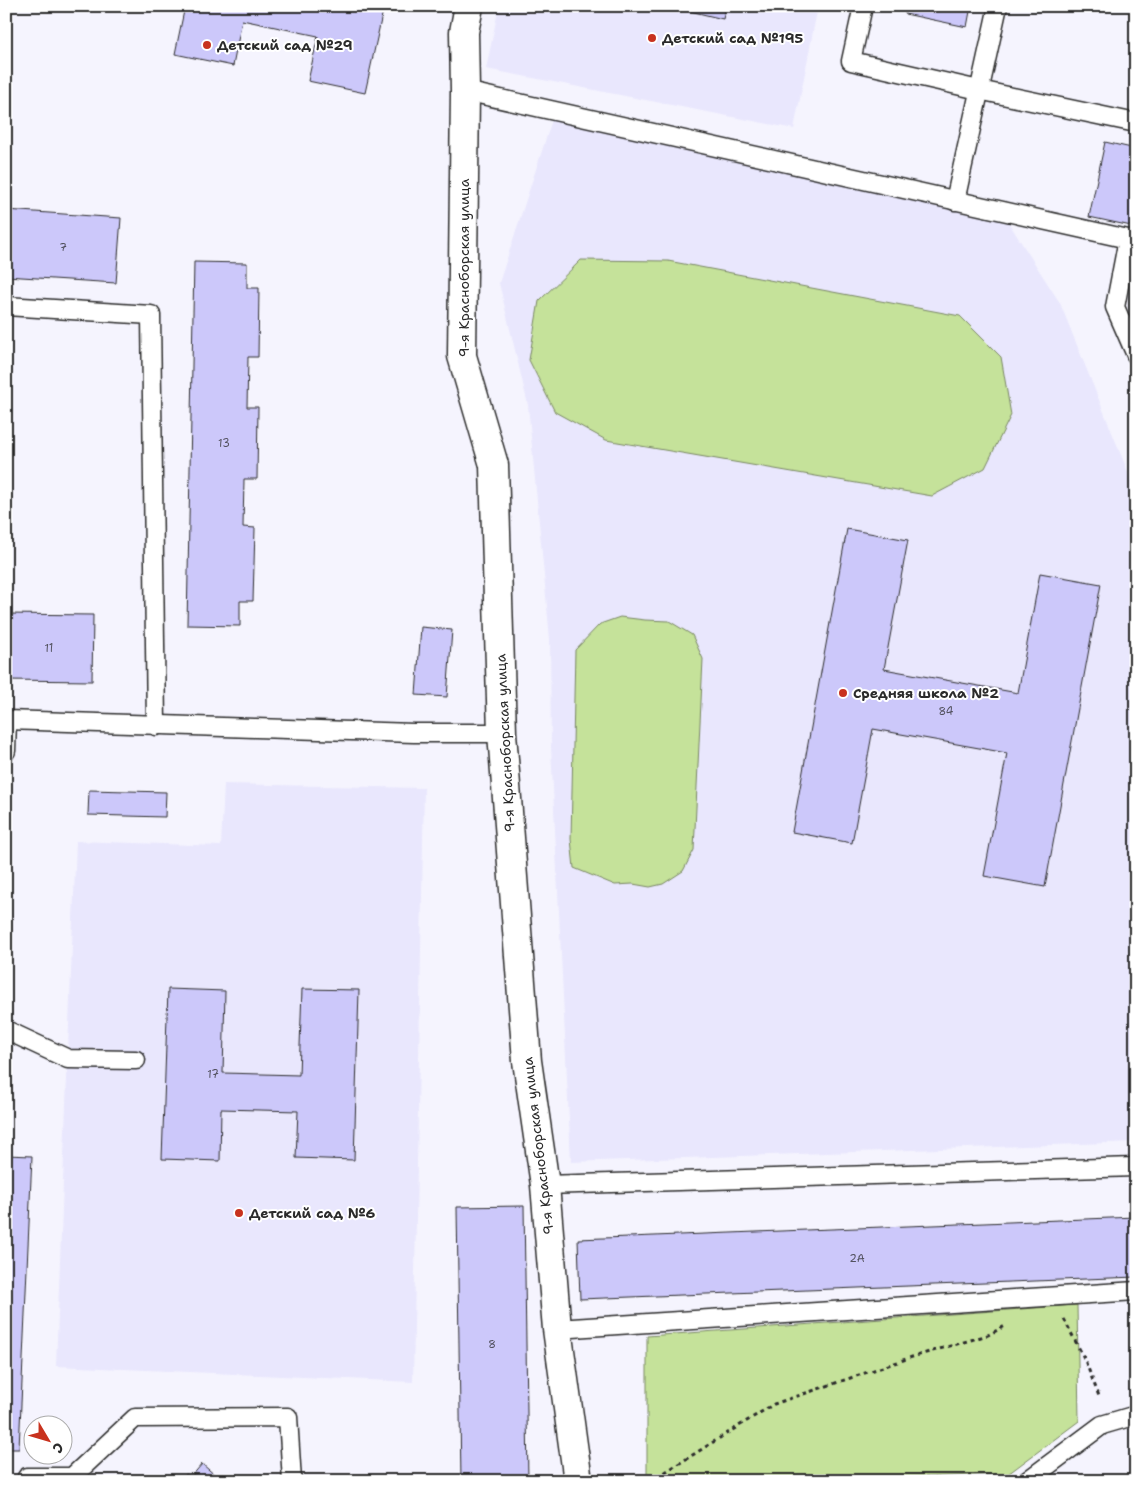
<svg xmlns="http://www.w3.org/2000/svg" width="1142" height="1487" viewBox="0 0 1142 1487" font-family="'Shantell Sans',sans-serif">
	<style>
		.built { fill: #e9e7fd }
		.green { fill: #c5e29a; stroke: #788662 }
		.building { fill: #ccc8fa; stroke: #2b2b2b }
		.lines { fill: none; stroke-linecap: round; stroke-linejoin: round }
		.service-casing { stroke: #2b2b2b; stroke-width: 21 }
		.minor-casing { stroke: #2b2b2b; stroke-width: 31 }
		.path { stroke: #2b2b2b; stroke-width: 3; stroke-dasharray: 4 4; stroke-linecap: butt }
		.service { stroke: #fff; stroke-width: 18 }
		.minor { stroke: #fff; stroke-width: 28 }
		.poi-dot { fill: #c8321e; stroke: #fff; stroke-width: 2 }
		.labels { text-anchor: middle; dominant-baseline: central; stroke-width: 4; stroke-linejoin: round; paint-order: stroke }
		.number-label { font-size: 11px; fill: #53525f }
		.poi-label { font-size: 14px; font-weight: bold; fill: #2b2b2b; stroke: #fff; text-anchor: start }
		.street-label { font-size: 14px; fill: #2b2b2b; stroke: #fff }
	</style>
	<rect width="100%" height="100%" fill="#f5f4fe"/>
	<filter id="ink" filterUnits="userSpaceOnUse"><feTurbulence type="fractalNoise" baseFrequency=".02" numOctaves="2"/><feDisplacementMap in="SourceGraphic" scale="10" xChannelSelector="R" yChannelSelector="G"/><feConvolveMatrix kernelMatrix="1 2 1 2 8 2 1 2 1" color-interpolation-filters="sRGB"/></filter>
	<g filter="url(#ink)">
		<g class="built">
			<polygon points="499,6 818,6 794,129 486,69"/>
			<polygon points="552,120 1003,214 1060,303 1136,492 1136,1142 571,1162 551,747 550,639 528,405 499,283"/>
			<polygon points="224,784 424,788 413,1382 56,1366 76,841 221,846"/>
		</g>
		<g class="green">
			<polygon points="581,260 668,261 960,316 1001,357 1011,415 985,468 932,496 606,440 555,412 529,360 539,301"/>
			<polygon points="620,617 645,620 669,621 692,635 703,659 694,850 683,871 663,884 650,887 633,884 615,885 574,868 571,839 575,650 600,624"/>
			<polygon points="1077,1305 1079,1421 1008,1474 797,1481 647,1481 647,1336"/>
		</g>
		<g class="building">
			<polygon points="185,6 384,6 365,93 308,81 318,36 242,20 233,66 175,54"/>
			<polygon points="669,6 726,6 723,19"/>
			<polygon points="906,6 971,6 967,27 905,14"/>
			<polygon points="1105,142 1136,149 1136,227 1089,217"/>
			<polygon points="6,210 121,218 116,283 6,276"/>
			<polygon points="194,262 247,263 247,288 259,288 258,357 248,357 247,407 258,407 257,479 244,479 243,527 255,528 253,601 240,601 240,626 187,625"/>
			<polygon points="847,529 908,540 884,669 1018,693 1040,573 1101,584 1045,887 984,876 1007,753 873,729 852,843 792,832"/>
			<polygon points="6,614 93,615 92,681 6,680"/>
			<polygon points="421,627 452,630 447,697 416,695"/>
			<polygon points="89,790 166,792 165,817 88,815"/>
			<polygon points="168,989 225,991 223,1073 299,1075 302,989 359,990 354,1160 296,1158 298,1111 221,1109 220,1161 162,1159"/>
			<polygon points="6,1155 32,1156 19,1449 6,1449"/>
			<polygon points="524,1206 528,1481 461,1481 457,1207"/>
			<polygon points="1136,1217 1136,1277 580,1299 578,1239"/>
			<polygon points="202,1464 222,1481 181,1481 186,1474 191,1477"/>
		</g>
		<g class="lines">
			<g class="service-casing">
				<g id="service">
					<polyline points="863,6 851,61 979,90 1136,123"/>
					<polyline points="465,91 1128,239"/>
					<polyline points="955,201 998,6"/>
					<polyline points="1136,240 1128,239 1115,307 1136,355"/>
					<polyline points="6,306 151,315 156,726"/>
					<polyline points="6,720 414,733 502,733"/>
					<polyline points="6,751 7,720"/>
					<polyline points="6,1030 68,1059 136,1060"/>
					<polyline points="545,1185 1136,1167"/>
					<polyline points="557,1329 1136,1291"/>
					<polyline points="27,1477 72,1477 135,1418 288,1417 292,1481"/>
					<polyline points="1027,1481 1102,1425 1136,1415"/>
				</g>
			</g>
			<g class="minor-casing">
				<polyline id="minor" points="469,6 464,32 465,91 462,356 494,465 502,733 527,1061 545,1185 557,1329 578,1481"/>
			</g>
			<g class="path">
				<polyline points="1064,1319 1084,1358 1099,1396"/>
				<polyline points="651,1481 774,1404 912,1357 988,1335 1007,1325"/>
			</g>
			<use href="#service" class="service"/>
			<use href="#minor" class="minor"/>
		</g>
	</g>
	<g class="poi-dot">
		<circle cx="652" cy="38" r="5"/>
		<circle cx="207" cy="45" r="5"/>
		<circle cx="843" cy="693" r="5"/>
		<circle cx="239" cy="1213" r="5"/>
	</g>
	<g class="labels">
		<g class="number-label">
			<text x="63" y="247">7</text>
			<text x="224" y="443">13</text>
			<text x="49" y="648">11</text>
			<text x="946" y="711">84</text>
			<text x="213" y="1074">17</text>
			<text x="857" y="1258">2А</text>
			<text x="492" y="1344">8</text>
		</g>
		<g class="poi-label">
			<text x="662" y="38">Детский сад №195</text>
			<text x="217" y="45">Детский сад №29</text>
			<text x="853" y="693">Средняя школа №2</text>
			<text x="249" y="1213">Детский сад №6</text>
		</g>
		<g class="street-label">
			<text transform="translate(464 268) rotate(-90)">9-я Красноборская улица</text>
			<text transform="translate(505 743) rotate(-93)">9-я Красноборская улица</text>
			<text transform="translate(538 1146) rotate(-97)">9-я Красноборская улица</text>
		</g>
	</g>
	<rect width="1142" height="1487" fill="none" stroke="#fff" stroke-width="25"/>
	<rect x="12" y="12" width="1117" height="1462" fill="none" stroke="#2b2b2b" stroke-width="2" filter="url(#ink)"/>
	<g transform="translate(48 1440) rotate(128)"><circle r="24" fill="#ffffff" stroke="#aaaaaa"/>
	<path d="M0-4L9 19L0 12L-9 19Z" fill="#c8321e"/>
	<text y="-8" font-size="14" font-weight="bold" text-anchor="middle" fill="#2b2b2b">С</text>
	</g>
</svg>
